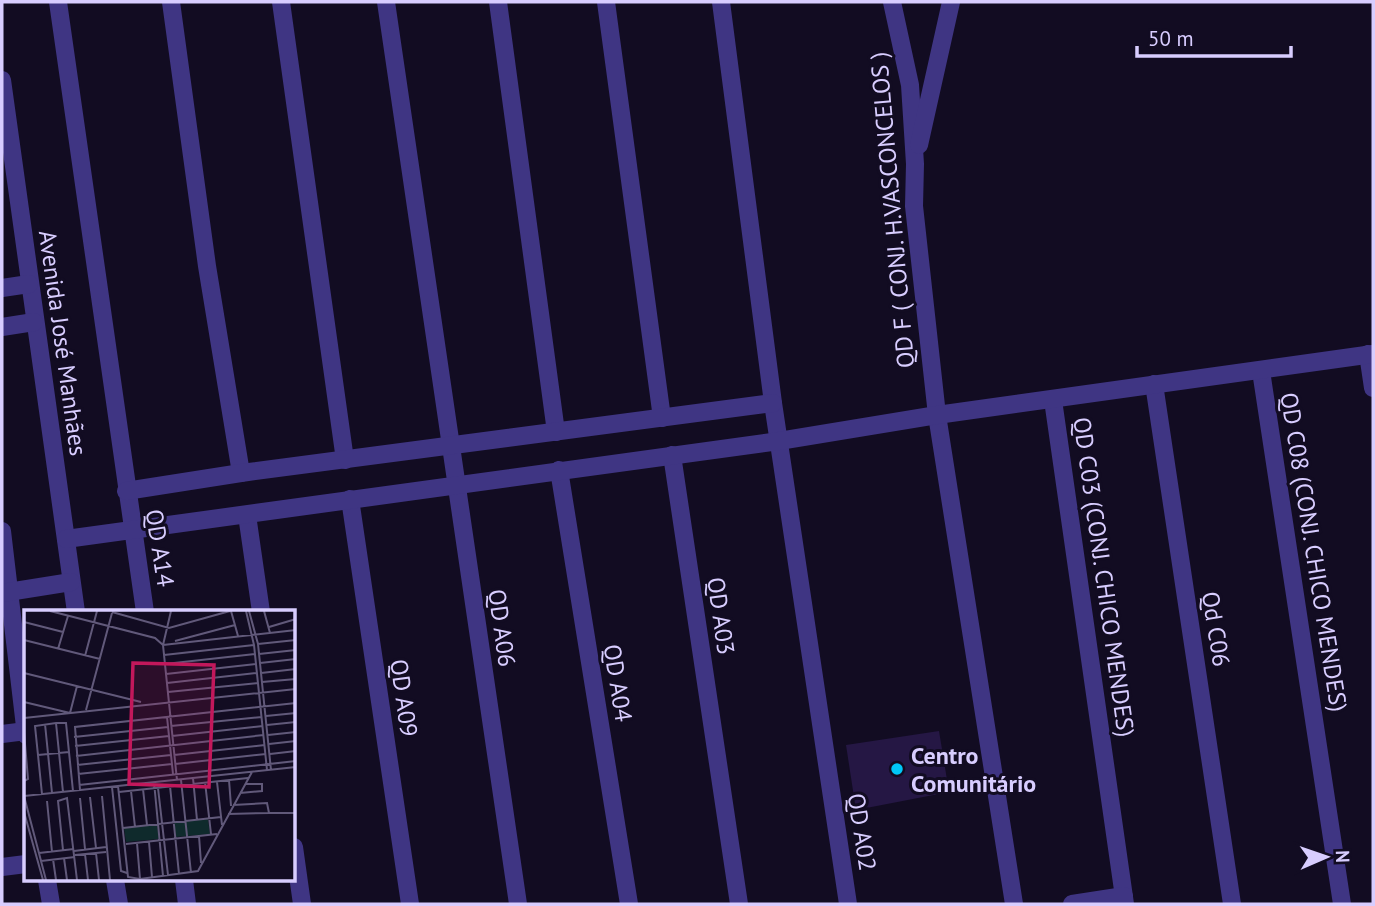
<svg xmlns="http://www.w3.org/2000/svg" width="1375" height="906" viewBox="0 0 1375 906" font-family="'PT Sans',sans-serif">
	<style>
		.building { fill: #251744 }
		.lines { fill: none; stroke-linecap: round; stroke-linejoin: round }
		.minor { stroke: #3f3583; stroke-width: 18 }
		.poi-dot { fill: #00c7f8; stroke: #120c22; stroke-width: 2.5 }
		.labels { text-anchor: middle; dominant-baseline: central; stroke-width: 6; stroke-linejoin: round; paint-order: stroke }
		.street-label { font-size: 24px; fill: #d8cdff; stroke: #120c22 }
		.poi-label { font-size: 24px; font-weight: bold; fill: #d8cdff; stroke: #120c22; text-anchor: start }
		.inset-road { fill: none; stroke: #61597a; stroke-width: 2 }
		.view { fill: #c2185b; fill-opacity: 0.15; stroke: #c2185b; stroke-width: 3.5 }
		.inset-edge { fill: none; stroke: #d8cdff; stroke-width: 3.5 }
	</style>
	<rect width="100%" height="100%" fill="#120c22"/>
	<polygon class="building" points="939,731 949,792 856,810 846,745"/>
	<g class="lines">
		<g class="minor">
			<polyline points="58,2 145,612"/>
			<polyline points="171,2 207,266 241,473"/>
			<polyline points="281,2 345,460"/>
			<polyline points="386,2 518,904"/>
			<polyline points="498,2 556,432"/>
			<polyline points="606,2 662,418"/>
			<polyline points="721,2 773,403 848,904"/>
			<polyline points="892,2 910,85 915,164 914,206 937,415 1014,904"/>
			<polyline points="2,80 76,612"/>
			<polyline points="919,145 951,2"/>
			<polyline points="2,288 29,284"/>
			<polyline points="2,327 34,322"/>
			<polyline points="1368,354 1373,388"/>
			<polyline points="1261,371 1342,904"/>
			<polyline points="1154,384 1232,904"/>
			<polyline points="1053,400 1125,904"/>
			<polyline points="672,455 739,904"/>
			<polyline points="559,470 629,904"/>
			<polyline points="126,491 241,473 773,403"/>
			<polyline points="350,499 410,904"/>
			<polyline points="247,515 261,612"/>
			<polyline points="2,531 26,735"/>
			<polyline points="66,539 779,441 937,415 1373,354"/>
			<polyline points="2,593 71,582"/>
			<polyline points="2,734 26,731"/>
			<polyline points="294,847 302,904"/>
			<polyline points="2,867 26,864"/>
			<polyline points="47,880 51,904"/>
			<polyline points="115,880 119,904"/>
			<polyline points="184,880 187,904"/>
			<polyline points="1072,904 1124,896"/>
		</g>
	</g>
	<circle class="poi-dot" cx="897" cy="769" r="7"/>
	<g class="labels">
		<g class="street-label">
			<text transform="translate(892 210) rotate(-95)">QD F ( CONJ. H.VASCONCELOS )</text>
			<text transform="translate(63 343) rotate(82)">Avenida José Manhães</text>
			<text transform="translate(160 548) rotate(81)">QD A14</text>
			<text transform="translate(1314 552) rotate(81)">QD C08 (CONJ. CHICO MENDES)</text>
			<text transform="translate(1104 577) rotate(82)">QD C03 (CONJ. CHICO MENDES)</text>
			<text transform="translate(721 616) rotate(82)">QD A03</text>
			<text transform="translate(502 628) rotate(82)">QD A06</text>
			<text transform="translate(1216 629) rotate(81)">Qd C06</text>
			<text transform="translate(618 683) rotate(81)">QD A04</text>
			<text transform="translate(404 698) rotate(82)">QD A09</text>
			<text transform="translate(862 832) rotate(81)">QD A02</text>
		</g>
		<g class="poi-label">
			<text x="911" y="755">Centro<tspan x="911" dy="28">Comunitário</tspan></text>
		</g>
	</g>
	<g transform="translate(24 610)">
		<rect width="271" height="271" fill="#120c22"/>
		<path d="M 184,209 L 186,224 L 152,227 L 150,213 ZM 133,215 L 135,229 L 102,232 L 100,218 Z" fill="#0f2a2c"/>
		<path class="inset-road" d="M 26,1 L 131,28 L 139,35M 147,1 L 139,35 L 153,170M 207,1 L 214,26M 222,1 L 230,35 L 243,160M 225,1 L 234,34 L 247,160M 240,1 L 246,23M 88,2 L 145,18 L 206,1M 0,12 L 39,22M 245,17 L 272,9M 0,30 L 76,49M 151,31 L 211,15M 234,34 L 272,30M 139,35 L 272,20M 34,39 L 44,6M 235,44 L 272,40M 140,45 L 230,35M 61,46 L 73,1M 236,53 L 272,49M 141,54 L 231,44M 0,63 L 117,92M 237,63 L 272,59M 142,64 L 232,54M 238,72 L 272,69M 143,73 L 233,63M 144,82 L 234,73M 0,92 L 46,103 L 53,76M 62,100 L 88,3M 242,106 L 272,103M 143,107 L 149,164M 0,108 L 272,79M 32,113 L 39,182M 21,114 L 28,183M 243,115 L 272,112M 147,116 L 238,107M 0,122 L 4,169 L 0,171M 244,125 L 272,122M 148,126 L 239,116M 50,127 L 144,117M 245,134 L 272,131M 51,136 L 145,126M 246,144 L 272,141M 14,145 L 45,142M 150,145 L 241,135M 52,146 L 240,125M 151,154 L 242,144M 53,155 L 147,145M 54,164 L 148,154M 169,168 L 173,210M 157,170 L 167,263M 205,170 L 207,196M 130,172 L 139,266M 181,172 L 187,224M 193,172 L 198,215M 55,175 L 272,151M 94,176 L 104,267 L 116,269 L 174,261 L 228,162M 146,176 L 155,264M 88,177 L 97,261 L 103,263M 134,178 L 144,265M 119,179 L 123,215M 56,180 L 51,117 L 272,93M 107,181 L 111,217M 95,182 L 224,168M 216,183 L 238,181 L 238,174 L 221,174M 18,184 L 11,116 L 32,113 L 42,113 L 49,181M 0,186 L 272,157M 0,186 L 22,270M 78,186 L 86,270M 66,187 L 72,238M 56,188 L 61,239M 23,191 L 28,242M 0,202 L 19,270M 245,203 L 272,203M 204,204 L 245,203 L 243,193 L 209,195M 99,218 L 197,207M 175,226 L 177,253M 125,232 L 128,267M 113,233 L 116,269M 102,234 L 193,224M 39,240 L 34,191 L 43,188 L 53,270M 50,241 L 82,237M 15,243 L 50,239M 72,243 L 75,270M 61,244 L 64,270M 51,245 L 82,242M 40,248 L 43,270M 29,249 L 32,270M 17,251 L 51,247"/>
		<path class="view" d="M 109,53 L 190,55 L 185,177 L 105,174 Z"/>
		<rect width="271" height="271" class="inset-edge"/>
	</g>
	<rect width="1375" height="906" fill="none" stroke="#d8cdff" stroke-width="7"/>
	<g transform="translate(1326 857) rotate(88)" stroke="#120c22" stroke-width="5" paint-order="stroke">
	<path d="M0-5L12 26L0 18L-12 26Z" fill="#d8cdff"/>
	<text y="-10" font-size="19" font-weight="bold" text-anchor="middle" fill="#d8cdff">N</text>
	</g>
	<path d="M1137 46v10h154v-10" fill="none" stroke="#d8cdff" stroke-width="3.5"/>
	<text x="1148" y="46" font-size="21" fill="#d8cdff" stroke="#120c22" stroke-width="5" paint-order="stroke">50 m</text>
</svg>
